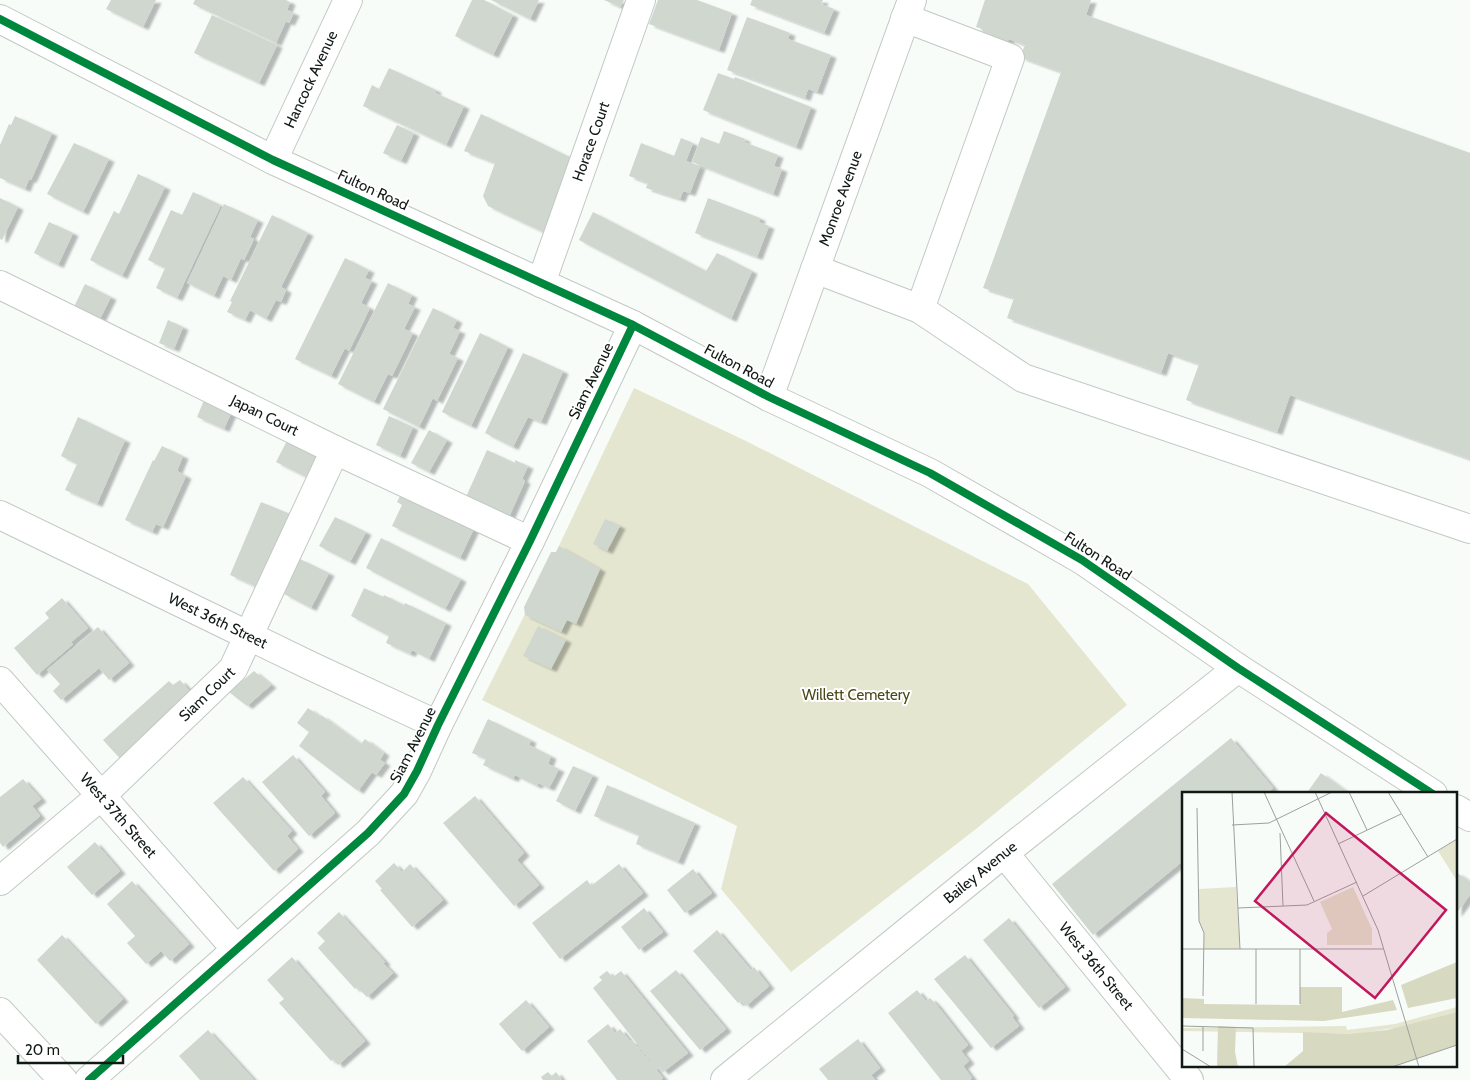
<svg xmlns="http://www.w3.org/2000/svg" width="1470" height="1080" viewBox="0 0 1470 1080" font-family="Cabin,sans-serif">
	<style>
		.green { fill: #e4e6cf }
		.building { fill: #d0d7cf; filter: url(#shadow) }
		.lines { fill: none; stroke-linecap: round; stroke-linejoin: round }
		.minor-casing { stroke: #c2c9c5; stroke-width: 30 }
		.major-casing { stroke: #c2c9c5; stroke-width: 30 }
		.minor { stroke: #fefffe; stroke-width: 28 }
		.major { stroke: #fefffe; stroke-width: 28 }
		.cycleway-casing { stroke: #fff; stroke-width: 11 }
		.cycleway { stroke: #00873e; stroke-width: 8 }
		.labels { text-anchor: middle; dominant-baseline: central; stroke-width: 4; stroke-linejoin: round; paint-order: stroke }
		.street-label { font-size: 15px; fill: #101914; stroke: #fff }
		.park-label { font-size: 15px; fill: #4a4816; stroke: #fff }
		.inset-road { fill: none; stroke: #9ba19d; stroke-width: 1 }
		.view { fill: #c2185b; fill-opacity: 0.15; stroke: #c2185b; stroke-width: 2.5 }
		.inset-edge { fill: none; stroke: #101914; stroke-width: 2.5 }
	</style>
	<defs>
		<filter id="shadow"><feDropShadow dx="5.5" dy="3" stdDeviation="1" flood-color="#0004"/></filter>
	</defs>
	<rect width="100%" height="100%" fill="#f7fcf9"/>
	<polygon class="green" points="634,388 746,441 1028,584 1127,705 976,829 791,972 721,889 737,826 482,700 556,552"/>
	<g class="building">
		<polygon points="111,0 156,0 143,27 106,9"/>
		<polygon points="195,0 286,0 290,2 287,10 294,13 289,23 286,21 276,43 193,4"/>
		<polygon points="472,0 484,0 513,15 493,55 455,36"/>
		<polygon points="491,0 539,0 530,19"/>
		<polygon points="604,0 624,0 620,7"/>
		<polygon points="658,0 697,0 732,13 719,50 649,24"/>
		<polygon points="752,0 823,0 821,4 834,9 824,33 750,5"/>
		<polygon points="985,0 1091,0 1086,15 1470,153 1470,459 1290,395 1277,432 1186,400 1199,364 1168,353 1161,373 1007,318 1014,298 983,288 1061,72 1020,57 1025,45 1009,39 1007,42 984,34 982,29 976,27"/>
		<polygon points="212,15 277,45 259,83 194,53"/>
		<polygon points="747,17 790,33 788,39 831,55 817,92 808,89 805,98 727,70"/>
		<polygon points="389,68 436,90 435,93 464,106 446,145 363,106 372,85 379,89"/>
		<polygon points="718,73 734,79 735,77 811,107 796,147 703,110"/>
		<polygon points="481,114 572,158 545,233 488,206 483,196 495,163 464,151"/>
		<polygon points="15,116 52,133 31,180 29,179 25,189 0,178 0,145 9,124 11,125"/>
		<polygon points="397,125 414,133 401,161 383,153"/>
		<polygon points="724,131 745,139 744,142 778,155 774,166 782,169 773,194 692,162 701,137 719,144"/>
		<polygon points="681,138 693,143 686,161 700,166 690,193 683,191 680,199 646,188 648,183 629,176 641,143 674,156"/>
		<polygon points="74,143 109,159 83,212 47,194"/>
		<polygon points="138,174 165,187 122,276 90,260 114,211 119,214"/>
		<polygon points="193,192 221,205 177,298 156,288 165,268 148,260 171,210 182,215"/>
		<polygon points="0,198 18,207 2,240 0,239"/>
		<polygon points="708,198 760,218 759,222 769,226 757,257 695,233"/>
		<polygon points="224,204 258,220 250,237 254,239 244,260 241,258 231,280 223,276 214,296 187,283"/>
		<polygon points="593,212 706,271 717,253 752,271 731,319 579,240"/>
		<polygon points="272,215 308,233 281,287 286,290 281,302 276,300 266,319 250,310 245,320 227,312 232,302 230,301"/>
		<polygon points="49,222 73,233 58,265 34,253"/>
		<polygon points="345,258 369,270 365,278 372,281 361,303 370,308 349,351 345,348 331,376 295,359"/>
		<polygon points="388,283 412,295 408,304 415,307 404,329 413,333 392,376 388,374 374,402 338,384"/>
		<polygon points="85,284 111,297 98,323 72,311"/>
		<polygon points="433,308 457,320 453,328 460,331 449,354 458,358 437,401 433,398 419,427 383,409"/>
		<polygon points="168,320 183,327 174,349 159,343"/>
		<polygon points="480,333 508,347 471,426 442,412"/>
		<polygon points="523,353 563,371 541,422 528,417 513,447 485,433"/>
		<polygon points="207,393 235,404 224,429 197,417"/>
		<polygon points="389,416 413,427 400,456 376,445"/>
		<polygon points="78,417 125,440 97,504 65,490 77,464 61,456"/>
		<polygon points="429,430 447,440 429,472 411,463"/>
		<polygon points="291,433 321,449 306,477 276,462"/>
		<polygon points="162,446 183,456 177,471 186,476 163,527 156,524 152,532 125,520 153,460 154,461"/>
		<polygon points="487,450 515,463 515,460 528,466 522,479 525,481 509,517 466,497"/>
		<polygon points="401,494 478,520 460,558 392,526 402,505 397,502"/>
		<polygon points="261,502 295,516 264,590 230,575"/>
		<polygon points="335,517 366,532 350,562 319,546"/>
		<polygon points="605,519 620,526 607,551 593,544"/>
		<polygon points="381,538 461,579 445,609 366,568"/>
		<polygon points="559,546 600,569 576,624 567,620 561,632 525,615 524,607 551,552 556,552"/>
		<polygon points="300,559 329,573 311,608 284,594"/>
		<polygon points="364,588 383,597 384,595 404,605 405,603 446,623 429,659 412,650 410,654 386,643 389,636 351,616"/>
		<polygon points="62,598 88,628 71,642 73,644 37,675 14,648 49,618 45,613"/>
		<polygon points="538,626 566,640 551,669 523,656"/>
		<polygon points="98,627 129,663 109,680 99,668 61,700 53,691 60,684 47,670"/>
		<polygon points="254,671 271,685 247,706 229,692"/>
		<polygon points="180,680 196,698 125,764 103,740 169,681 173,685"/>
		<polygon points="308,708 321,717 321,715 361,744 365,739 384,753 380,760 385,763 376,775 372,772 358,791 299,746 309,732 297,723"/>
		<polygon points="488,719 531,740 529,745 551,756 548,764 559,769 549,788 538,783 537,786 515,775 513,779 483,765 486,759 472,753"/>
		<polygon points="1231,738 1273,788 1266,794 1184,794 1184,860 1093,935 1052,884"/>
		<polygon points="293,755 325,792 321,796 335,813 309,836 262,782"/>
		<polygon points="573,766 593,775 575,811 556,801"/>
		<polygon points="1321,773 1350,794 1306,794"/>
		<polygon points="243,777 292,831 287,836 298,849 274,871 213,803"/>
		<polygon points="23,779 41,799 32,806 40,816 3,847 0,843 0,797"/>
		<polygon points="607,785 695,823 678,862 636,844 639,835 594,816"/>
		<polygon points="475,796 524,853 517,860 539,885 514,906 443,823"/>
		<polygon points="95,842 120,871 92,895 67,867"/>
		<polygon points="394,863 402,872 410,864 443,900 412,927 380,890 382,889 375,881"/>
		<polygon points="619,864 643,893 560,959 532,923 587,880 591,886"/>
		<polygon points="693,869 712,893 685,913 667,890"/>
		<polygon points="1456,872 1470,882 1470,895 1456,914"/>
		<polygon points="132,881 189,944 170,961 161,951 146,964 127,943 135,936 107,904"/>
		<polygon points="644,908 663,932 639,950 621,927"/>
		<polygon points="339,912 385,962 383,963 393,973 367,997 357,987 355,989 318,948 325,941 317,933"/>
		<polygon points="1009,918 1065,987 1039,1008 983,940"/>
		<polygon points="717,930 751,970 754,967 769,986 746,1006 741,1001 738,1003 693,951"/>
		<polygon points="62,935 123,999 96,1024 37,960"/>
		<polygon points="965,955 1014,1016 1012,1017 1019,1026 991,1048 934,979"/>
		<polygon points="292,957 365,1041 338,1065 333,1059 331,1061 279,1003 284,999 267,980"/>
		<polygon points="676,970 726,1029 700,1050 650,991"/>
		<polygon points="607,971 613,977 621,971 688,1053 663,1072 659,1067 657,1069 593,988 602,980 599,977"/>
		<polygon points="917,990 926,1001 930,998 936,1004 968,1045 961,1051 969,1061 963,1066 972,1078 970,1080 941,1080 888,1013"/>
		<polygon points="526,1000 549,1027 522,1051 499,1024"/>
		<polygon points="608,1024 615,1033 620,1029 630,1041 632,1040 663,1078 661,1080 617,1080 587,1041"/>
		<polygon points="208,1030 254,1080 200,1080 179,1056"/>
		<polygon points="858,1039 880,1068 871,1075 875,1080 828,1080 819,1069"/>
		<polygon points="548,1072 552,1076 556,1072 562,1080 543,1080 541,1077"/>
	</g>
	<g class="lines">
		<g class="minor-casing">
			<g id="minor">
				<polyline points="905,18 1010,58 920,309"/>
				<path id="s1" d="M 273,160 L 348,0"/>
				<polyline points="815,269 920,309 1023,378 1470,529"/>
				<path id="s2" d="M 541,283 L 641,0"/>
				<path id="s3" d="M 0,285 L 335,450 L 530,541"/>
				<path id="s4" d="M 769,397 L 912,0"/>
				<path id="s5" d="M 0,515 L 311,666 L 438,725"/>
				<path id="s6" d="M 0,681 L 236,949"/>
				<path id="s7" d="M 1004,853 L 1189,1080"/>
				<path id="s8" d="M 0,881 L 102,795 L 233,669 L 335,450"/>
				<polyline points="0,1012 63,1080"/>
				<polyline points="89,1080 368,833 404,794 417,771 438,725 530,541 633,325"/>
				<path id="s9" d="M 725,1080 L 1004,853 L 1238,668"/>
			</g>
		</g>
		<g class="major-casing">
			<g id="major">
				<polyline points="0,19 273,160 633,325 769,397 930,473 1082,560 1238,668 1433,794"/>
				<polyline points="1456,809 1470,817"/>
			</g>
		</g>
		<use href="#minor" class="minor"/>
		<use href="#major" class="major"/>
		<g class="cycleway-casing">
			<g id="cycleway">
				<polyline points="0,19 273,160 633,325 769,397 930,473 1082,560 1238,668 1433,794"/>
				<polyline points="89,1080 368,833 404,794 417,771 438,725 530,541 633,325"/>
			</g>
		</g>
		<use href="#cycleway" class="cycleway"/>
	</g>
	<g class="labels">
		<g class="street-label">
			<text stroke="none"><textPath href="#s1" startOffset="89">Hancock Avenue</textPath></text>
			<text stroke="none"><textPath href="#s2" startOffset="150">Horace Court</textPath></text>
			<text transform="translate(373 190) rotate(25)">Fulton Road</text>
			<text stroke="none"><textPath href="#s4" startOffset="211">Monroe Avenue</textPath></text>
			<text transform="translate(739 366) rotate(28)">Fulton Road</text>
			<text transform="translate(591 381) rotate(-64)">Siam Avenue</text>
			<text stroke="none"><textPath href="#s3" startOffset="295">Japan Court</textPath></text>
			<text transform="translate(1098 556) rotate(33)">Fulton Road</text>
			<text stroke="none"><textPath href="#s5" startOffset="242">West 36th Street</textPath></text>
			<text stroke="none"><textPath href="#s8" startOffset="279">Siam Court</textPath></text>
			<text transform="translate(413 745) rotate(-63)">Siam Avenue</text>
			<text stroke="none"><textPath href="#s6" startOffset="179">West 37th Street</textPath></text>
			<text stroke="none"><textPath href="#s9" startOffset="329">Bailey Avenue</textPath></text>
			<text stroke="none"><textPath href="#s7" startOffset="146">West 36th Street</textPath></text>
		</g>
		<g class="park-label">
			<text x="856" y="695">Willett Cemetery</text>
		</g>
	</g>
	<g transform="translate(1182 792)">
		<rect width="275" height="275" fill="#f7fcf9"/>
		<path d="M 275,47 L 275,89 L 256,59 ZM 54,95 L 58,157 L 22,157 L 22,141 L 17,129 L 16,97 ZM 171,95 L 190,137 L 190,153 L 145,153 L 145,141 L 150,137 L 138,110 ZM 275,215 L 275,220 L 219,235 L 174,242 L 0,239 L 0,236 L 164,234 L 165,238 L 213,232 Z" fill="#e4e6cf"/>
		<path d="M 275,170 L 275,206 L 226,216 L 219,193 ZM 118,195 L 160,195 L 160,220 L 211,208 L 215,218 L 142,229 L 0,226 L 0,206 L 22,207 L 22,212 L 118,213 ZM 275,220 L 275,253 L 210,275 L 102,275 L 121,259 L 121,240 L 167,242 L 205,238 ZM 36,234 L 54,235 L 53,260 L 56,275 L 35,275 Z" fill="#d8d9c1"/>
		<path class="inset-road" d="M 50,0 L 58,157M 82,0 L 132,109M 133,0 L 196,138 L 237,275M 167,0 L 185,38M 206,0 L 246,65M 15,16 L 17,129 L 22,141 L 21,204M 50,33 L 87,31 L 150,0M 98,41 L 101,114M 156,52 L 219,22M 181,104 L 275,47M 56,116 L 125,113 L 175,90M 0,157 L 201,157M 74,157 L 74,212M 118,212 L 118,157M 0,234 L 71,236 L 72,275M 21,234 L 21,259M 0,257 L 29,275M 210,275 L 275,253"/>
		<path class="view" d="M 144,21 L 264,118 L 193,206 L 73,109 Z"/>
		<rect width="275" height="275" class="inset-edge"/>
	</g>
	<path d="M18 1055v8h105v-8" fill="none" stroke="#101914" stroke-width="2.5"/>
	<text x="25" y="1055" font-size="15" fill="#101914" stroke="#ffffff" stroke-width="4" paint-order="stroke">20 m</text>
</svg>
